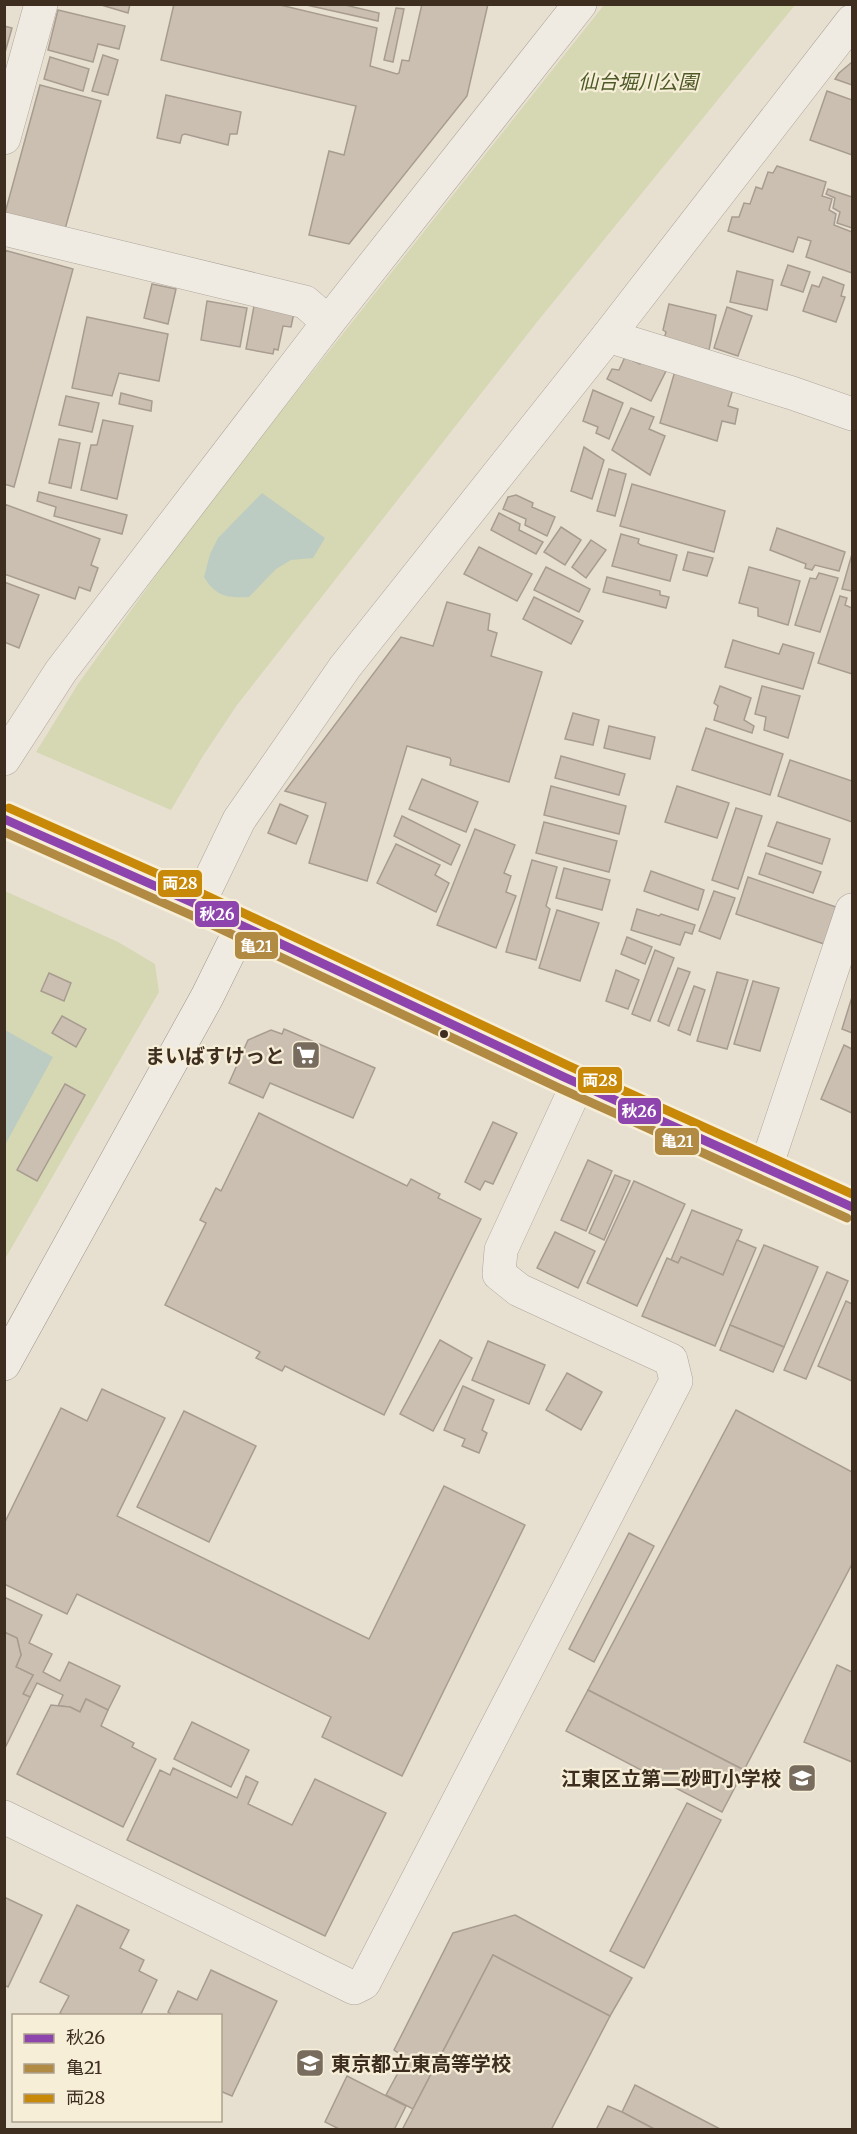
<svg xmlns="http://www.w3.org/2000/svg" width="857" height="2134" viewBox="0 0 857 2134" font-family="Merriweather,'Noto Sans JP',serif">
	<style>
		.green { fill: #d6d7b3 }
		.water { fill: #bcccc2 }
		.building { fill: #cbbfb2; stroke: #a89c90; stroke-width: 1.5 }
		.lines { fill: none; stroke-linecap: round; stroke-linejoin: round }
		.street-casing { stroke: #ada599; stroke-width: 34 }
		.secondary-casing { stroke: #9c958a; stroke-width: 34 }
		.primary-casing { stroke: #928b80; stroke-width: 34 }
		.street { stroke: #efebe3; stroke-width: 33 }
		.secondary { stroke: #efebe3; stroke-width: 33 }
		.primary { stroke: #e6e1d4; stroke-width: 33 }
		.bus-1-casing { stroke: #f7eed8; stroke-width: 14 }
		.bus-2-casing { stroke: #f7eed8; stroke-width: 14 }
		.bus-3-casing { stroke: #f7eed8; stroke-width: 14 }
		.bus-1 { stroke: #8e44ad; stroke-width: 9 }
		.bus-2 { stroke: #b18a43; stroke-width: 9 }
		.bus-3 { stroke: #c88808; stroke-width: 9 }
		.bus-dot { fill: #3d2e20; stroke: #f7eed8; stroke-width: 2 }
		.labels { text-anchor: middle; dominant-baseline: central; stroke-width: 4.5; stroke-linejoin: round; paint-order: stroke }
		.park-label { font-size: 20px; font-style: italic; fill: #4d5a26; stroke: #f7eed8 }
		.poi-label { font-size: 20px; font-weight: bold; fill: #3d2e20; stroke: #f7eed8; text-anchor: end }
		.line-badge { stroke: #f7eed8; stroke-width: 2 }
		.badge-label { font-size: 16px; text-anchor: middle; font-weight: bold; fill: #fff }
	</style>
	<rect width="100%" height="100%" fill="#e7e0d1"/>
	<g class="green">
		<polygon points="604,5 795,5 537,322 237,705 203,756 171,810 36,752 78,684 206,506"/>
		<polygon points="5,891 118,942 155,964 159,992 5,1259"/>
	</g>
	<g class="water">
		<path d="M 262,493 L 325,538 L 313,558 L 291,560 L 276,569 L 249,597 C 228,598 216,597 204,577 L 210,554 L 218,538 Z"/>
		<polygon points="5,1030 53,1057 5,1145"/>
	</g>
	<g class="building">
		<polygon points="98,4 130,4 128,13"/>
		<polygon points="174,4 276,4 377,28 370,66 397,74 399,73 402,60 409,61 422,4 488,4 467,96 349,244 309,235 329,151 344,155 356,106 161,60"/>
		<polygon points="302,4 341,4 379,13 378,21"/>
		<polygon points="396,8 404,9 393,62 384,60"/>
		<polygon points="58,10 125,26 119,49 98,44 93,62 48,50"/>
		<polygon points="4,26 12,28 4,56"/>
		<polygon points="103,55 118,60 108,95 92,91"/>
		<polygon points="50,57 89,69 83,91 44,79"/>
		<polygon points="852,62 852,85 835,79 839,73"/>
		<polygon points="40,85 101,101 65,229 5,213"/>
		<polygon points="827,91 852,100 852,155 810,140"/>
		<polygon points="166,95 241,112 237,134 230,134 228,145 185,134 182,135 180,143 157,138"/>
		<polygon points="777,166 826,182 822,196 832,199 829,210 836,214 834,225 852,232 852,273 806,257 811,241 808,240 798,237 793,252 728,231 732,217 739,217 744,203 750,204 756,187 762,189 768,172 773,173"/>
		<polygon points="828,189 852,197 852,228 837,223 840,212 833,208 835,198 826,194"/>
		<polygon points="4,250 73,269 14,487 4,484"/>
		<polygon points="788,265 810,272 803,292 781,285"/>
		<polygon points="737,271 773,280 767,310 730,302"/>
		<polygon points="823,277 844,285 841,296 845,297 836,322 803,311 812,285 819,287"/>
		<polygon points="152,284 176,289 168,324 144,318"/>
		<polygon points="207,301 247,308 240,347 201,340"/>
		<polygon points="669,304 716,315 709,350 664,339 666,332 663,330"/>
		<polygon points="254,306 294,313 291,327 283,326 278,350 274,349 273,354 246,349"/>
		<polygon points="727,307 752,316 738,356 714,348"/>
		<polygon points="87,317 168,334 159,381 119,373 112,396 72,388"/>
		<polygon points="625,357 640,364 643,360 666,371 651,401 607,379 612,369 619,370"/>
		<polygon points="675,371 733,389 728,406 738,409 735,424 722,421 717,441 660,423"/>
		<polygon points="593,390 623,403 609,439 596,433 598,427 583,421"/>
		<polygon points="121,393 152,401 151,411 119,404"/>
		<polygon points="66,396 99,403 92,432 59,425"/>
		<polygon points="631,408 654,417 649,429 665,436 650,475 612,450"/>
		<polygon points="103,420 133,426 117,499 81,490 91,445 97,445"/>
		<polygon points="59,439 80,443 71,488 49,483"/>
		<polygon points="584,447 604,460 592,499 571,491"/>
		<polygon points="609,469 626,474 615,516 597,511"/>
		<polygon points="632,484 725,511 714,552 620,526"/>
		<polygon points="39,492 127,515 122,534 54,516 56,507 37,501"/>
		<polygon points="516,495 533,503 532,507 555,517 547,536 525,525 526,519 503,509 508,497"/>
		<polygon points="4,504 100,539 91,565 98,568 90,591 79,587 75,599 4,574"/>
		<polygon points="499,513 520,524 519,530 543,542 536,554 491,530"/>
		<polygon points="561,527 581,540 565,565 544,552"/>
		<polygon points="777,528 845,552 839,571 815,565 812,570 805,568 806,564 770,550"/>
		<polygon points="621,534 639,539 638,543 641,545 677,555 670,581 612,566"/>
		<polygon points="591,540 606,550 586,578 572,567"/>
		<polygon points="479,547 532,574 517,601 464,574"/>
		<polygon points="688,552 713,558 707,576 683,570"/>
		<polygon points="852,554 852,591 842,589"/>
		<polygon points="546,567 590,589 579,612 534,590"/>
		<polygon points="749,567 800,581 788,625 758,616 758,608 739,603"/>
		<polygon points="819,573 838,578 820,632 795,625 810,578 816,579"/>
		<polygon points="607,577 660,591 660,595 669,597 666,608 603,592"/>
		<polygon points="4,582 39,595 19,648 4,642"/>
		<polygon points="840,596 847,598 845,605 852,608 852,674 818,663"/>
		<polygon points="534,597 583,621 571,644 523,619"/>
		<polygon points="447,602 490,614 488,630 497,633 491,656 542,672 509,782 450,765 451,760 450,758 407,746 367,881 309,863 326,803 285,791 401,637 433,646"/>
		<polygon points="733,640 779,654 783,644 814,653 803,689 725,667"/>
		<polygon points="720,686 751,698 744,720 754,726 752,733 714,720 718,706 714,703"/>
		<polygon points="762,686 800,696 788,738 764,730 766,717 755,714"/>
		<polygon points="573,713 599,720 593,745 565,739"/>
		<polygon points="609,726 655,737 650,759 604,748"/>
		<polygon points="706,728 783,754 770,795 692,770"/>
		<polygon points="561,756 625,774 619,795 555,778"/>
		<polygon points="790,760 852,781 852,822 778,796"/>
		<polygon points="422,779 478,802 466,832 409,809"/>
		<polygon points="551,786 626,806 619,834 544,815"/>
		<polygon points="677,786 729,803 717,838 665,822"/>
		<polygon points="280,804 308,816 296,844 268,833"/>
		<polygon points="736,808 762,816 738,889 712,880"/>
		<polygon points="402,816 460,845 451,865 394,836"/>
		<polygon points="544,822 617,841 609,872 536,853"/>
		<polygon points="777,822 830,839 822,864 768,846"/>
		<polygon points="475,829 515,845 504,873 511,876 506,892 516,896 496,948 437,925"/>
		<polygon points="396,844 440,865 435,875 449,883 436,912 377,883"/>
		<polygon points="766,853 821,872 813,893 759,874"/>
		<polygon points="532,860 557,867 546,906 550,909 536,960 506,952"/>
		<polygon points="564,868 610,880 602,910 556,898"/>
		<polygon points="651,871 704,890 698,910 644,891"/>
		<polygon points="748,877 836,907 824,944 736,914"/>
		<polygon points="714,891 735,898 720,939 699,931"/>
		<polygon points="637,909 659,916 661,914 695,925 692,934 685,932 680,945 631,930"/>
		<polygon points="557,910 599,923 580,981 539,968"/>
		<polygon points="627,937 652,947 645,964 621,954"/>
		<polygon points="655,950 674,958 650,1021 632,1014"/>
		<polygon points="678,968 690,972 669,1026 658,1021"/>
		<polygon points="616,970 639,980 628,1009 606,1001"/>
		<polygon points="717,972 748,980 727,1049 697,1041"/>
		<polygon points="49,973 71,983 64,1001 41,991"/>
		<polygon points="753,981 779,988 760,1051 734,1044"/>
		<polygon points="694,986 705,990 690,1035 678,1030"/>
		<polygon points="852,997 852,1033 842,1029"/>
		<polygon points="62,1016 86,1029 76,1047 52,1033"/>
		<polygon points="284,1029 375,1068 353,1118 270,1083 263,1098 229,1083 248,1040 271,1030 282,1034"/>
		<polygon points="844,1045 852,1049 852,1113 821,1099"/>
		<polygon points="65,1084 85,1095 37,1181 17,1170"/>
		<polygon points="259,1113 407,1186 411,1179 440,1194 438,1198 481,1219 384,1415 285,1366 282,1371 256,1358 260,1352 165,1305 206,1223 200,1220 216,1188 221,1191"/>
		<polygon points="493,1122 517,1133 493,1184 485,1181 480,1190 465,1182"/>
		<polygon points="588,1160 612,1171 586,1231 561,1220"/>
		<polygon points="615,1175 630,1181 604,1240 589,1233"/>
		<polygon points="634,1181 685,1204 637,1306 587,1283"/>
		<polygon points="692,1210 742,1230 723,1275 681,1257 678,1263 671,1260"/>
		<polygon points="555,1232 595,1251 578,1288 537,1268"/>
		<polygon points="737,1240 756,1248 715,1346 642,1316 667,1258 678,1263 681,1257 723,1275"/>
		<polygon points="764,1245 818,1267 784,1347 730,1325"/>
		<polygon points="827,1272 848,1281 806,1379 784,1370"/>
		<polygon points="846,1301 852,1304 852,1381 818,1366"/>
		<polygon points="730,1325 784,1347 773,1372 720,1350"/>
		<polygon points="440,1340 472,1358 433,1431 400,1414"/>
		<polygon points="488,1341 545,1365 529,1404 472,1380"/>
		<polygon points="567,1373 602,1392 581,1430 546,1410"/>
		<polygon points="463,1386 494,1400 482,1430 487,1433 479,1453 462,1446 465,1439 444,1430"/>
		<polygon points="102,1389 165,1418 117,1516 369,1639 444,1486 525,1525 402,1776 322,1737 331,1717 77,1594 67,1614 4,1584 4,1524 61,1408 87,1421"/>
		<polygon points="736,1410 852,1472 852,1564 744,1770 588,1690"/>
		<polygon points="184,1411 256,1446 209,1542 137,1507"/>
		<polygon points="629,1533 654,1546 594,1662 569,1649"/>
		<polygon points="4,1597 42,1615 29,1643 52,1654 43,1672 60,1681 69,1662 120,1686 108,1710 86,1699 80,1712 70,1707 58,1706 63,1695 37,1683 30,1697 23,1694 33,1675 16,1667 21,1655 17,1638 4,1632"/>
		<polygon points="4,1632 17,1638 21,1655 16,1667 33,1675 23,1694 30,1697 4,1750"/>
		<polygon points="837,1665 852,1672 852,1762 804,1742"/>
		<polygon points="588,1690 744,1770 722,1812 566,1731"/>
		<polygon points="86,1699 108,1710 101,1726 134,1743 132,1747 156,1759 123,1827 17,1774 51,1705 70,1707 80,1712"/>
		<polygon points="192,1722 249,1750 231,1787 174,1759"/>
		<polygon points="173,1768 237,1798 246,1776 258,1782 248,1804 292,1825 315,1779 386,1813 325,1936 127,1840 160,1770 170,1775"/>
		<polygon points="687,1803 721,1820 644,1968 610,1951"/>
		<polygon points="4,1897 42,1915 8,1987 4,1985"/>
		<polygon points="77,1905 129,1930 120,1948 144,1960 139,1971 157,1980 140,2016 66,2016 60,2013 69,1996 40,1982"/>
		<polygon points="515,1915 632,1978 610,2016 493,1955 413,2109 386,2095 406,2058 394,2050 453,1933"/>
		<polygon points="493,1955 610,2016 551,2130 402,2130"/>
		<polygon points="211,1970 277,2001 232,2096 220,2091 220,2016 174,2016 168,2012 178,1991 197,2000"/>
		<polygon points="347,2076 406,2106 394,2130 341,2130 325,2122"/>
		<polygon points="635,2085 722,2130 656,2130 622,2112"/>
		<polygon points="608,2106 622,2112 656,2130 596,2130"/>
	</g>
	<g class="lines">
		<g class="street-casing">
			<g id="street">
				<polyline points="4,138 41,4"/>
				<polyline points="4,229 305,302 328,322"/>
				<polyline points="608,336 792,393 852,414"/>
				<polyline points="4,759 61,671 330,320 580,4"/>
				<polyline points="198,905 239,820 345,667 608,336 852,21"/>
				<polyline points="766,1167 852,910"/>
				<polyline points="4,1817 354,1988 364,1983 676,1381 671,1360 519,1290 499,1274 501,1250 578,1083"/>
			</g>
		</g>
		<g class="secondary-casing">
			<polyline id="secondary" points="4,1364 207,997 242,926"/>
		</g>
		<g class="primary-casing">
			<polyline id="primary" points="4,819 198,905 564,1077 852,1207"/>
		</g>
		<use href="#street" class="street"/>
		<use href="#secondary" class="secondary"/>
		<use href="#primary" class="primary"/>
		<g class="bus-1-casing">
			<polyline id="bus-1" points="4,819 198,905 564,1077 852,1207"/>
		</g>
		<g class="bus-2-casing">
			<polyline id="bus-2" points="4,832 193,916 559,1088 847,1218"/>
		</g>
		<g class="bus-3-casing">
			<polyline id="bus-3" points="9,808 203,894 569,1066 852,1194"/>
		</g>
		<use href="#bus-1" class="bus-1"/>
		<use href="#bus-2" class="bus-2"/>
		<use href="#bus-3" class="bus-3"/>
	</g>
	<defs>
		<g id="supermarket-square" transform="scale(1.5)"><rect x="-9" y="-9" width="18" height="18" rx="4" fill="#786c5e" stroke="#f7eed8"/><path d="M-6-5.5h2.5l.6 2H6L4.5 2H-2.5L-4.4-4H-6ZM-1.5 3.2a1.3 1.3 0 1 0 .1 0ZM3 3.2a1.3 1.3 0 1 0 .1 0Z" fill="#fff"/></g>
		<g id="school-square" transform="scale(1.5)"><rect x="-9" y="-9" width="18" height="18" rx="4" fill="#786c5e" stroke="#f7eed8"/><path d="M0-5L7-2L0 1L-7-2ZM-4 1L0 2.5L4 1V4Q0 6-4 4Z" fill="#fff"/></g>
	</defs>
	<g fill-rule="evenodd">
		<use href="#supermarket-square" x="306" y="1055"/>
		<use href="#school-square" x="802" y="1778"/>
		<use href="#school-square" x="310" y="2063"/>
	</g>
	<circle class="bus-dot" cx="444" cy="1034" r="5"/>
	<g class="labels">
		<g class="park-label">
			<text x="638" y="81">仙台堀川公園</text>
		</g>
		<g class="poi-label">
			<text x="285" y="1055">まいばすけっと</text>
			<text x="781" y="1778">江東区立第二砂町小学校</text>
			<text x="331" y="2063" text-anchor="start">東京都立東高等学校</text>
		</g>
	</g>
	<g class="line-badge">
		<rect x="157" y="869" width="46" height="29" rx="6" fill="#c88808"/>
		<rect x="194" y="900" width="46" height="28" rx="6" fill="#8e44ad"/>
		<rect x="234" y="931" width="45" height="29" rx="6" fill="#b18a43"/>
		<rect x="577" y="1066" width="46" height="28" rx="6" fill="#c88808"/>
		<rect x="617" y="1097" width="45" height="28" rx="6" fill="#8e44ad"/>
		<rect x="654" y="1127" width="46" height="29" rx="6" fill="#b18a43"/>
	</g>
	<g class="badge-label">
		<text x="180" y="889">両28</text>
		<text x="217" y="920">秋26</text>
		<text x="256" y="952">亀21</text>
		<text x="600" y="1086">両28</text>
		<text x="639" y="1117">秋26</text>
		<text x="677" y="1147">亀21</text>
	</g>
	<rect width="857" height="2134" fill="none" stroke="#3d2e20" stroke-width="12"/>
	<rect x="12" y="2014" width="210" height="108" fill="#f7eed8" stroke="#ada18e" stroke-width="1.5"/>
	<rect x="24" y="2034" width="30" height="9" fill="#8e44ad" stroke="#ada18e" stroke-width="1.5"/>
	<text x="66" y="2044" font-size="18" fill="#3d2e20">秋26</text>
	<rect x="24" y="2064" width="30" height="9" fill="#b18a43" stroke="#ada18e" stroke-width="1.5"/>
	<text x="66" y="2074" font-size="18" fill="#3d2e20">亀21</text>
	<rect x="24" y="2094" width="30" height="9" fill="#c88808" stroke="#ada18e" stroke-width="1.5"/>
	<text x="66" y="2104" font-size="18" fill="#3d2e20">両28</text>
</svg>
